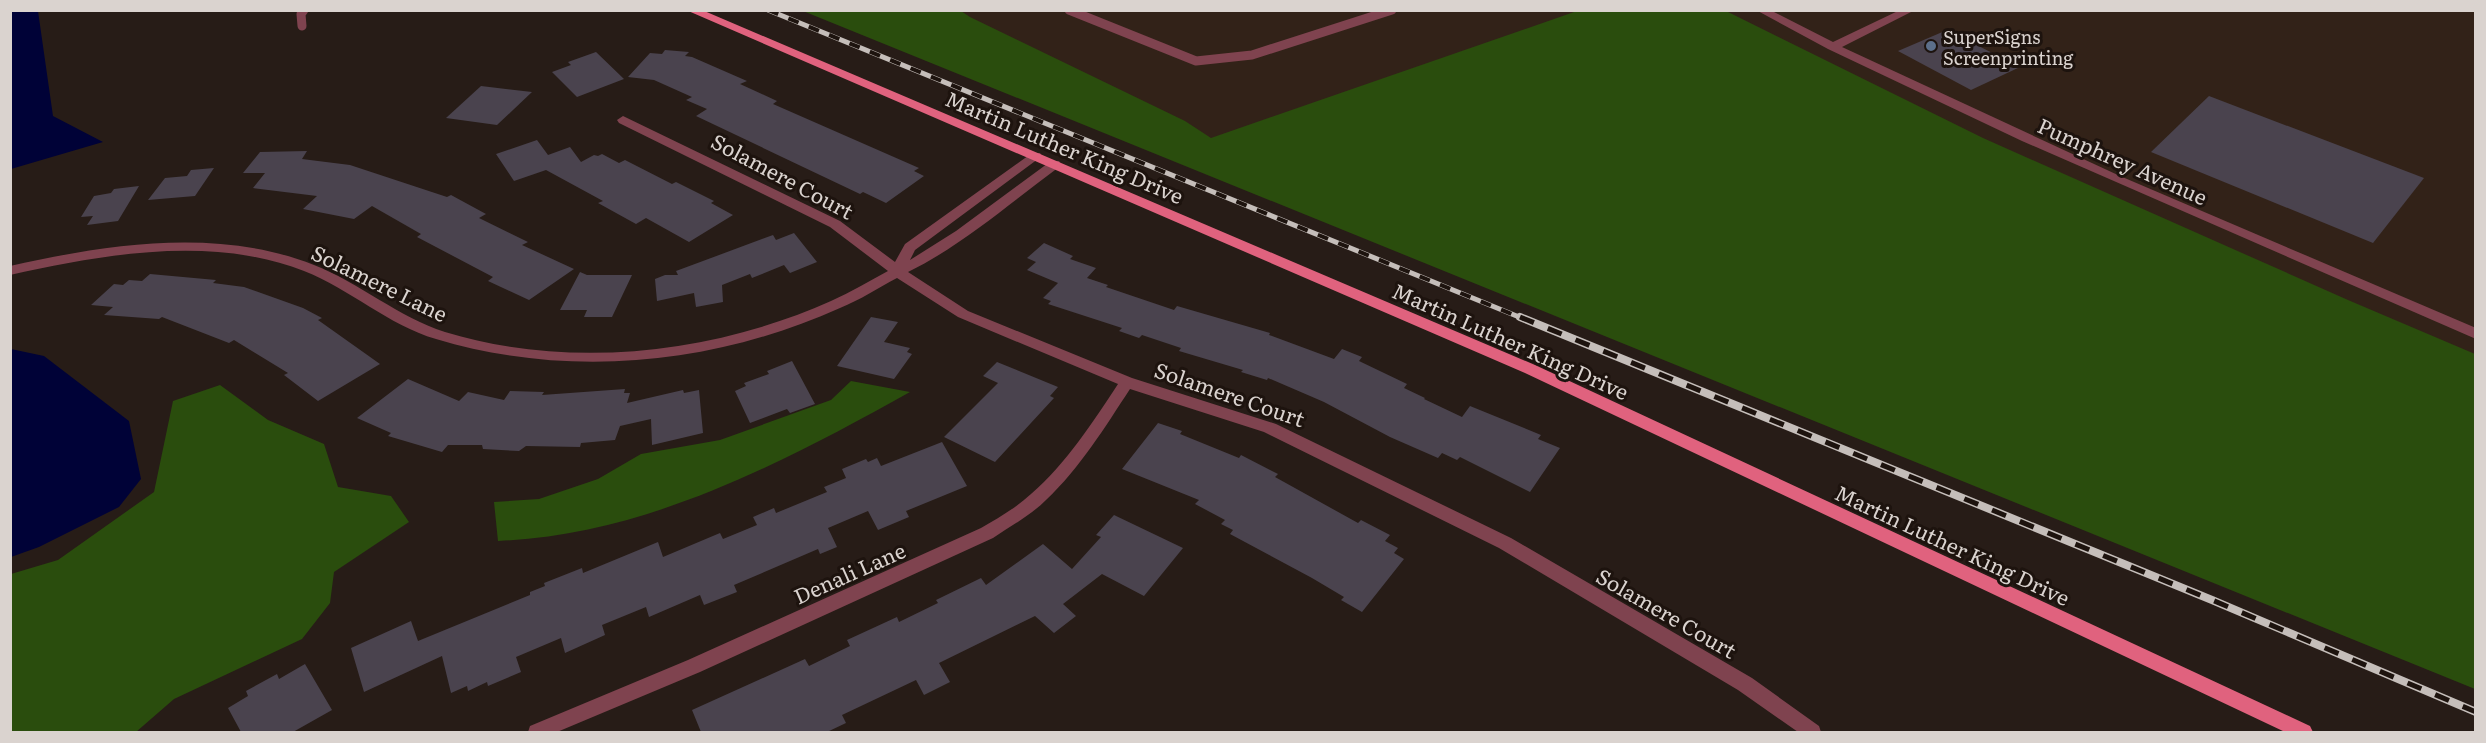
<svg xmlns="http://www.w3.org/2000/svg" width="2486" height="743" viewBox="0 0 2486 743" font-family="Literata,serif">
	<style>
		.industrial { fill: #322218 }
		.green { fill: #2a4d0d }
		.water { fill: #000237 }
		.building { fill: #4a434e }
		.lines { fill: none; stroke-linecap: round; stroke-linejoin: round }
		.service { stroke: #7f434f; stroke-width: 9 }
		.minor { fill: #7f434f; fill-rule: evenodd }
		.primary { fill: #e0627e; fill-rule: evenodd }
		.rail-far1-casing { stroke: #c5beba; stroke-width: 5 }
		.rail-casing { stroke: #c5beba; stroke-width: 8 }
		.rail-far1 { stroke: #1d130e; stroke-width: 4; stroke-dasharray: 11; stroke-linecap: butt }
		.rail { stroke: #1d130e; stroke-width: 5; stroke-dasharray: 15; stroke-linecap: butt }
		.service-dot { fill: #5c6f8a; stroke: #1d130e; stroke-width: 2 }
		.labels { text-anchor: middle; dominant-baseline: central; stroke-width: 6; stroke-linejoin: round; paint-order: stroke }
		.far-poi-label { font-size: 18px; fill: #dad3cf; stroke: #1d130e; text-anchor: start }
		.street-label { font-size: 21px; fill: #dad3cf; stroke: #1d130e }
	</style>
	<rect width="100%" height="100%" fill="#271c17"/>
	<polygon class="industrial" points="847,11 2475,11 2475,653"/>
	<g class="green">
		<polygon points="803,11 961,11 970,17 1185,121 1211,138 1577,11 1726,11 1983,138 2348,300 2475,354 2475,689"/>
		<path d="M 851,381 L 910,392 C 784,462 647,535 498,541 L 494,502 L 539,499 L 598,479 L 641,454 L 720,440 L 831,400 Z"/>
		<polygon points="220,385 268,420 324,444 338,487 391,496 409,522 334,572 330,603 302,639 174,699 136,732 11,732 11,574 58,560 154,492 173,401"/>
	</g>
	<g class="water">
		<polygon points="11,10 38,11 53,116 103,142 11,169"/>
		<polygon points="11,349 44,356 129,421 141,479 119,507 39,547 11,557"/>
	</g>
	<g class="building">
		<polygon points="1947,30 2020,67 1971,90 1898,51"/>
		<polygon points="665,50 689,52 685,56 692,57 747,81 740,84 777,101 773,104 919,168 914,171 924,176 886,203 863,192 860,194 696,116 707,109 686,100 692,97 654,80 628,77 650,53 662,54"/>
		<polygon points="596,52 624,79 577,97 552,72 571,65 568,62"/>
		<polygon points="481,86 532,92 497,125 446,118"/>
		<polygon points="2209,96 2424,178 2373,243 2151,152"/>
		<polygon points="537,140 548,155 570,147 581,162 594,155 598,156 602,154 619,163 625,160 672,184 676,182 714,201 711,203 733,215 689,242 646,218 636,224 598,203 603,201 546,170 514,181 496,154"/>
		<polygon points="307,151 302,159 350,165 447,197 451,195 486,214 479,218 528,242 522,245 574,269 529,300 488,281 493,277 417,237 421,234 372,206 354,219 303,209 317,196 253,188 265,173 243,173 260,152"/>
		<polygon points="214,168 195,196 148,200 165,178 187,176 191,170"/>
		<polygon points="139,186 118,221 87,225 93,216 81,217 94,196 111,193 114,189"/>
		<polygon points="794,233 817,262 790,273 784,265 752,278 750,274 722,285 723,302 696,307 694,293 657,301 655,279 665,275 678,275 676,271 773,235 776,240"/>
		<polygon points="1044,243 1073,256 1070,259 1096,268 1087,278 1108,285 1106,287 1174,310 1177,306 1270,333 1269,335 1334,359 1342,349 1362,357 1359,361 1407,384 1404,388 1425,398 1424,399 1462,417 1470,406 1541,435 1538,439 1560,448 1530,492 1460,457 1457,460 1442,453 1438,458 1390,437 1324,402 1268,378 1267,380 1241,372 1243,370 1179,351 1181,348 1142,335 1139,338 1119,331 1122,328 1048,304 1051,301 1043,298 1058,283 1027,270 1036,262 1027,258"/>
		<polygon points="580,272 587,275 632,275 612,317 584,317 587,310 560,310"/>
		<polygon points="150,274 216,280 213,283 244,287 303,308 322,318 318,320 380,364 318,401 284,375 288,373 234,340 229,343 162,317 159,319 104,315 113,307 91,305 114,284 123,285 129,280 142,281"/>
		<polygon points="871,317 898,322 884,342 910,348 907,352 912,354 894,379 837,366"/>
		<polygon points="792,361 815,404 790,413 787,409 750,423 735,391 746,386 744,383 769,374 767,371"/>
		<polygon points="997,362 1058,387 1050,396 1054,398 995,462 944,437 998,383 983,376"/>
		<polygon points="408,379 459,401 468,392 504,400 510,391 544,392 542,395 625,389 624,393 630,393 627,403 683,390 684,393 699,390 703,433 652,445 651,419 620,426 615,440 581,443 580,447 526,446 519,451 483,449 482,445 448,445 442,452 388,436 391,433 357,418"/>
		<polygon points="1158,423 1182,431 1180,434 1239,458 1241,455 1278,474 1275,477 1358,523 1361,520 1390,535 1385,541 1398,548 1394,553 1404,559 1362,612 1341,600 1344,597 1312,578 1230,534 1233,530 1221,524 1225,520 1195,504 1199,500 1122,469"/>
		<polygon points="942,442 967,486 906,511 909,517 878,530 868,511 828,528 837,547 820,554 818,549 734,585 737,592 704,605 700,595 649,617 646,607 602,625 605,635 565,653 561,638 516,657 521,672 488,686 487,682 468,691 467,686 451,693 442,656 364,692 351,648 411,621 418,641 530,595 530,592 545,586 544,583 582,568 583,573 658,542 663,557 720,533 723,539 757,525 753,517 774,508 776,513 827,492 824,487 846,478 842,469 866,459 868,462 877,458 881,466"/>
		<polygon points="1114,515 1183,548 1144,596 1102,574 1063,604 1076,616 1054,633 1035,616 939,663 950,682 924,695 916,680 842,715 846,723 827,732 701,732 692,710 805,659 809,666 850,646 847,640 897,617 899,622 938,603 936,600 981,578 986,585 1043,544 1072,569 1101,537 1096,535"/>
		<polygon points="305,664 332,710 293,732 241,732 228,708 248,696 246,691 277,674 279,679"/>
	</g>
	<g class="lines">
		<g class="service">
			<polyline points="1069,10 1196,61 1252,55 1392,10"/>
			<polyline points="302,26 301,14 304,10"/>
		</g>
		<g class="minor">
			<polygon points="1756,10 1770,10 1833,42 1900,10 1915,10 1842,47 2120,176 2476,328 2476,339 2022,141 1828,49"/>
			<path d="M 623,116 L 840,221 L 895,262 L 905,244 L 1032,153 L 1040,153 L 1042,156 L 915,250 L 910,260 L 956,231 L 1051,161 L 1059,161 L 1061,164 L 1059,167 C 1010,203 963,245 908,272 L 968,311 L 1132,378 L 1276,424 L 1511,538 L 1752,678 L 1819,726 L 1821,732 L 1798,732 L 1738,690 L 1499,548 L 1264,432 L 1130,389 C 1105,427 1080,468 1046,500 C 1031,515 1011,526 993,538 L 700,672 L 557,732 L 528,732 L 530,726 L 688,660 L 981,528 C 998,518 1016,508 1031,494 C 1066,464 1093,422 1118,384 L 958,317 L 897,278 C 878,288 860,300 840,308 C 713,365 569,379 436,339 C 388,325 350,289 304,271 C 212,235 104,254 10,275 L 10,266 C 108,244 218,227 314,265 C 360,283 398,317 445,332 C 570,370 712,354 831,301 C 851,292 869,281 888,271 L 830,227 L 619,123 L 617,120 Z"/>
		</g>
		<polygon class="primary" points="686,10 702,10 1535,365 2310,726 2313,732 2285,732 1525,373"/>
		<g class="rail-far1-casing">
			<polyline id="rail-far1" points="768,10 1524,319"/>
		</g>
		<g class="rail-casing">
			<polyline id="rail" points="1520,317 2212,600 2476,712"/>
		</g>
		<use href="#rail-far1" class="rail-far1"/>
		<use href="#rail" class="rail"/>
	</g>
	<circle class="service-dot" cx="1931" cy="46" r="6"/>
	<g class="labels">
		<g class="far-poi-label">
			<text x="1943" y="36">SuperSigns<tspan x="1943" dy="21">Screenprinting</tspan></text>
		</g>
		<g class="street-label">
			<text transform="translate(1065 146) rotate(23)">Martin Luther King Drive</text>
			<text transform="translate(2123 160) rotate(24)">Pumphrey Avenue</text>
			<text transform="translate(783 175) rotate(28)">Solamere Court</text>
			<text transform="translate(380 282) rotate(26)">Solamere Lane</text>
			<text transform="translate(1511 340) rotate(24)">Martin Luther King Drive</text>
			<text transform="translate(1230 393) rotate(19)">Solamere Court</text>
			<text transform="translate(1953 544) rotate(25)">Martin Luther King Drive</text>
			<text transform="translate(849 572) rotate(-24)">Denali Lane</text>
			<text transform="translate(1667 612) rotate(30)">Solamere Court</text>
		</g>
	</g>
	<rect width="2486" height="743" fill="none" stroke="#dad3cf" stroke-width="24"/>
</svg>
